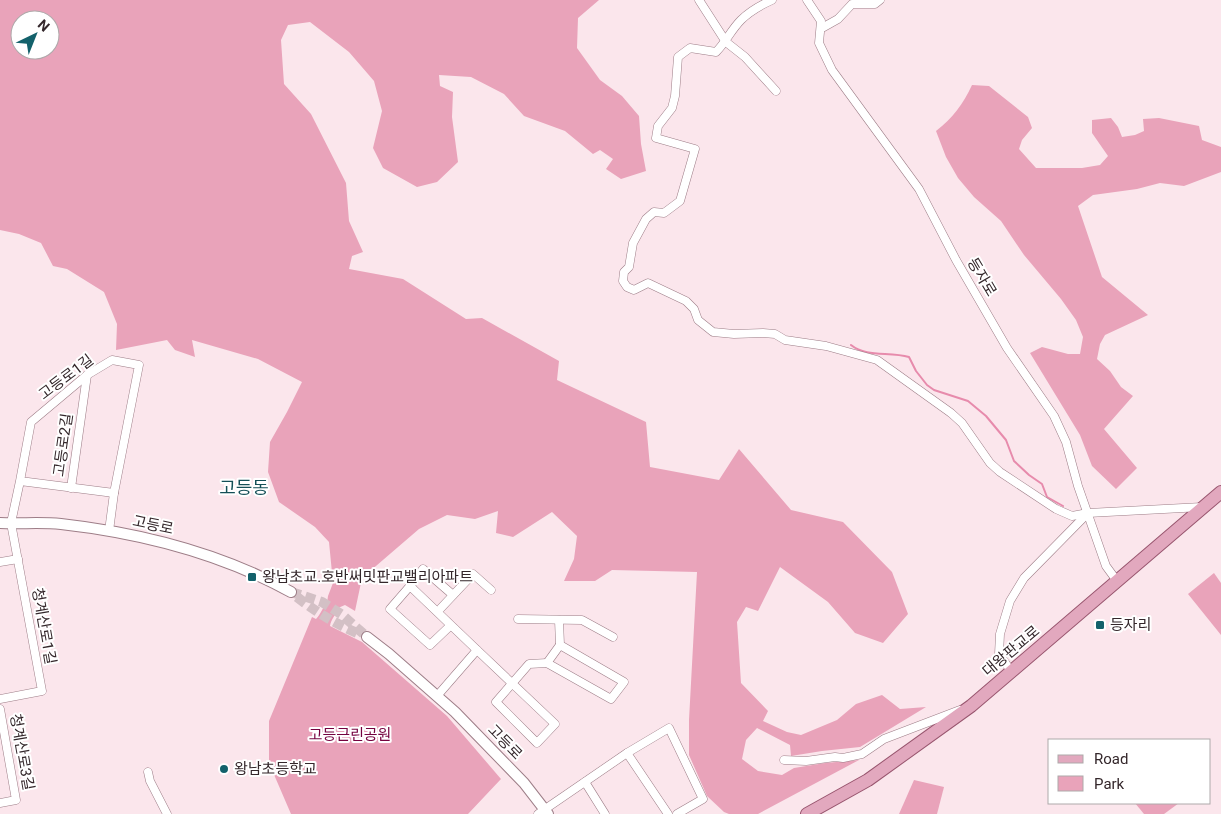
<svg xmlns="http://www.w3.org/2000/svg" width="1221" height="814" viewBox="0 0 1221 814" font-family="Roboto,'Noto Sans KR',sans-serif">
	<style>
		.green { fill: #e9a3ba; fill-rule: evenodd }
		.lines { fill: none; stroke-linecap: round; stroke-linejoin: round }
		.stream { stroke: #e78bac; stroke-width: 2 }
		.tertiary-tunnel { stroke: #d3c0c5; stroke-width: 10; stroke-dasharray: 10 5; stroke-linecap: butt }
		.minor-casing { stroke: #9d7d87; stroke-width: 9 }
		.tertiary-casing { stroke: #9d7d87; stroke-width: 12 }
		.primary-casing { stroke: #98556e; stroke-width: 14 }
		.minor { stroke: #fff; stroke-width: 8 }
		.tertiary { stroke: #fff; stroke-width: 10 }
		.primary { stroke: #e2a8be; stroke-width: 12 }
		.poi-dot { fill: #13616b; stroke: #fff; stroke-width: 2 }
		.labels { text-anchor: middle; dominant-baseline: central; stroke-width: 4; stroke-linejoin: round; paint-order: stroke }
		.street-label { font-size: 15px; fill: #34272b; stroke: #fff }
		.poi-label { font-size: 15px; fill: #34272b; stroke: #fff; text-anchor: start }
		.park-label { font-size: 15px; fill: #74023f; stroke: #fff }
		.quarter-label { font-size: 18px; fill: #144f57; stroke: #fff }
	</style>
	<rect width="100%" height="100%" fill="#fbe6ec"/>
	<g class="green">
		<path d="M 0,0 L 599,0 L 578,18 L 577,48 L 600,80 L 622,96 L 639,116 L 641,144 L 646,171 L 621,179 L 606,169 L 613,159 L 600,150 L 593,154 L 565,131 L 524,116 L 504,94 L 471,77 L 439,75 L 440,86 L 453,92 L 452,117 L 458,162 L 437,182 L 417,187 L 383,168 L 373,148 L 382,111 L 374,81 L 349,52 L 310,22 L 288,25 L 281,40 L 284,84 L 311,114 L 346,183 L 349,221 L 363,252 L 352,256 L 349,269 L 403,279 L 466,319 L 482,318 L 559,361 L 557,380 L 646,422 L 650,467 L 719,480 L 739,449 L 791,510 L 843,522 L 892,572 L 908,614 L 883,643 L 855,633 L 828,602 L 780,567 L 758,611 L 746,607 L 737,622 L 741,683 L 768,711 L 763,721 L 787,732 L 801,735 L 837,720 L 856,704 L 882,695 L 900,709 L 926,707 L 860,747 L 822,751 L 791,756 L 790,745 L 757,728 L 746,740 L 742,759 L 758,771 L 782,775 L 794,768 L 825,763 L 859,760 L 758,814 L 729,814 L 724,812 L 707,796 L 689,755 L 689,720 L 697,572 L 612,570 L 595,581 L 564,581 L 574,559 L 577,536 L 552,512 L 513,537 L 496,533 L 498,511 L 475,519 L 447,515 L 419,529 L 362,578 L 355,611 L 345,605 L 338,608 C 336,615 331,619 330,626 L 362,642 L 447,716 L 501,779 L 468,814 L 291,814 L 269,763 L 269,721 L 312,617 L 316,619 C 321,614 322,608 327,603 L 328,596 L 333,583 L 329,542 L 315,527 L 279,502 L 268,472 L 270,442 L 287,412 L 302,382 L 258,359 L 192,340 L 195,357 L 175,350 L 167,340 L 116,350 L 117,324 L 104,292 L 67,269 L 53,266 L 41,243 L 19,234 L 0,230 ZM 20,20 L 50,20 L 50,50 L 20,50 Z"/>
		<path d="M 972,85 L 989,86 L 1028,117 L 1032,128 L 1022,140 L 1019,149 L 1036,168 L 1082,168 L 1100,165 L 1108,156 L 1092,133 L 1092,120 L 1111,118 L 1118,127 L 1122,137 L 1135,135 L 1144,131 L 1143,119 L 1159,118 L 1199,126 L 1202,140 L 1221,147 L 1221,172 L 1184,186 L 1160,183 L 1137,189 L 1093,195 L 1078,206 L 1102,277 L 1148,315 L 1105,335 L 1100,344 L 1097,359 L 1110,371 L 1121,387 L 1133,396 L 1104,429 L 1137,468 L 1116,489 L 1092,466 L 1080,435 L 1030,353 L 1042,347 L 1068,354 L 1080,354 L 1083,337 L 1076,320 L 1061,299 L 1024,255 L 1001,221 L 974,197 L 958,178 L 946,157 L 936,131 C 953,118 963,104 972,85 Z"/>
		<polygon points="1214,573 1221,583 1221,635 1188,594"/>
		<polygon points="914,780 944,787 937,814 899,814"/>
		<polygon points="1135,803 1179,803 1164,814 1144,814"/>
	</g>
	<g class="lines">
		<path class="stream" d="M 851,345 C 867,358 889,351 909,357 L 916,371 L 927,385 L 934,390 L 968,401 L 986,416 L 1006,440 L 1014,461 L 1029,475 L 1042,484 L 1047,497 L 1063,506"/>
		<g class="tertiary-tunnel">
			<polyline points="291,592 322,602 341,614 367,637"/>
			<path d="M 297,597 C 316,612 334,623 357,633"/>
		</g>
		<g class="minor-casing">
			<g id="minor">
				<polyline points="699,0 726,42 745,57 776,91"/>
				<path d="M 772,0 C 761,5 749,12 741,20 C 731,30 726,42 716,52 L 690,48 L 678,57 L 675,96 L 672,108 L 658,126 L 656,138 L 695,149 L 680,201 L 664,213 L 654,212 L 646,219 L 633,243 L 629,267 L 624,272 L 623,281 L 627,287 L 634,290 L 648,283 L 686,301 L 694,309 L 698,320 L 713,332 L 734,334 L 763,333 L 775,334 L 785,340 L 826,346 L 877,360 L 951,413 L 962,423 L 990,463 L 1000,472 L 1056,509 L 1072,516 L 1088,513 L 1202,507"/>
				<polyline points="807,0 821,21 819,43 832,70 919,189 956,260 1007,348 1054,416 1066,442 1078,486 1106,566 1117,581"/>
				<polyline points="822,28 838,19 852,4 875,4 880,0"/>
				<polyline points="71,488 87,375"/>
				<polyline points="109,531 114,493"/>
				<polyline points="0,562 18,559"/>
				<polyline points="410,586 423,569 453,595"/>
				<polyline points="441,608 473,574 491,590"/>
				<polyline points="518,619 582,620 613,637"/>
				<polyline points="477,650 555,724 537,743 496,702 529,664 547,663 611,699 624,682 560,645 559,620"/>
				<polyline points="547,663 560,645"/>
				<polyline points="1011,671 999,654 1000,634 1010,601 1024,578 1088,513"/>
				<polyline points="437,696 477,650 410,586 390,609 430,645 451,625"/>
				<polyline points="0,699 42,691 11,523 20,481 114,493 139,365 112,360 87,375 31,422 20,481"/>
				<polyline points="0,709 16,800 0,803"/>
				<polyline points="627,753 668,814"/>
				<polyline points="784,760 806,761 835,757 843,758 862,754 884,739 960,710"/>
				<polyline points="148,772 150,781 167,814"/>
				<polyline points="585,782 605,814"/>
				<polyline points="538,814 627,753 669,728 703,799 677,814"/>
			</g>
		</g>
		<g class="tertiary-casing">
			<g id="tertiary">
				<path d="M 0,523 C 20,524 41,522 61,524 C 141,533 220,553 291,592"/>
				<polyline points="367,637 389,654 455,712 524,783 548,814"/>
			</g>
		</g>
		<g class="primary-casing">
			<polyline id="primary" points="807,814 868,780 971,706 1221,492"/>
		</g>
		<use href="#minor" class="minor"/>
		<use href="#tertiary" class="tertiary"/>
		<use href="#primary" class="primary"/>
	</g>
	<g class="poi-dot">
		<rect x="247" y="572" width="10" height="10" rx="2.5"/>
		<rect x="1095" y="620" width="10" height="10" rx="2.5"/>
		<circle cx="224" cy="769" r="5"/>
	</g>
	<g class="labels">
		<g class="street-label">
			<text transform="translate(982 277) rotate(59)">등자로</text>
			<text transform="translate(66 377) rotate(-37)">고등로1길</text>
			<text transform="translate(63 445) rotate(-82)">고등로2길</text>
			<text transform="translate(153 525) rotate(12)">고등로</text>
			<text transform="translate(44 626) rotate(80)">청계산로1길</text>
			<text transform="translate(1011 651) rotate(-40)">대왕판교로</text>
			<text transform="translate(505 742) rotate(46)">고등로</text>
			<text transform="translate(22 752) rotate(80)">청계산로3길</text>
		</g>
		<g class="poi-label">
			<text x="262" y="577">왕남초교.호반써밋판교밸리아파트</text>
			<text x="1110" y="625">등자리</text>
			<text x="234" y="769">왕남초등학교</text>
		</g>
		<g class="park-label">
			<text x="350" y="735">고등근린공원</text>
		</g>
		<g class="quarter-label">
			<text x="244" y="487">고등동</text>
		</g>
	</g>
	<rect x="1048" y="739" width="162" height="65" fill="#ffffff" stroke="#aea9aa"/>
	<rect x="1058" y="755" width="25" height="8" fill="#e2a8be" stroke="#aea9aa"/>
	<text x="1094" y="764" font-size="15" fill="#34272b">Road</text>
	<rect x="1058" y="776" width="25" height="15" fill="#e9a3ba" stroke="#aea9aa"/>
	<text x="1094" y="789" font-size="15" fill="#34272b">Park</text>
	<g transform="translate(35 35) rotate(43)"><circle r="24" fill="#ffffff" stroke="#aea9aa"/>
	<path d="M0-4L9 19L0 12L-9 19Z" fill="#13616b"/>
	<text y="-8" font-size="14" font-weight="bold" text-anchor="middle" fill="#34272b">N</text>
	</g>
</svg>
